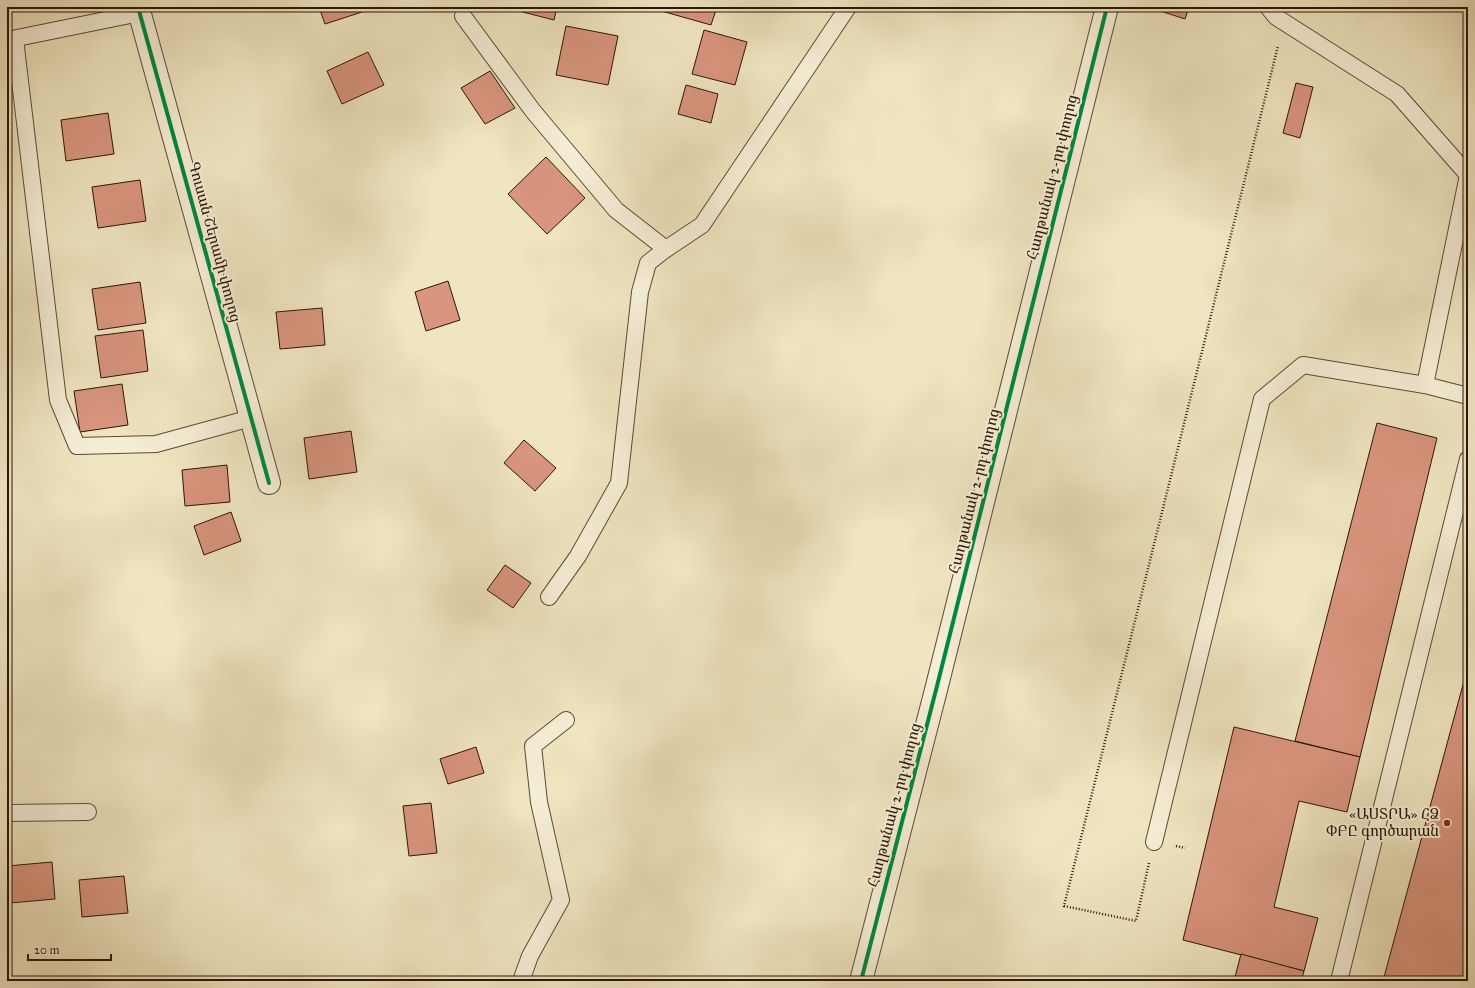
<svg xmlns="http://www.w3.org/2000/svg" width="1475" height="988" viewBox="0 0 1475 988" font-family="'IM FELL Great Primer','Noto Serif Armenian',serif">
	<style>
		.building { fill: #d9957e; stroke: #2c1507 }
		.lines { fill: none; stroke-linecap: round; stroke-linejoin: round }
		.lane-casing { stroke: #5d4935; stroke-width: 18 }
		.street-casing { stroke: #5d4935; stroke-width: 24 }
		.path { stroke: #2c1507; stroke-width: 2.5; stroke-dasharray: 1 2; stroke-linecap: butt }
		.lane { stroke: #f5eed6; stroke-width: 16 }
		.street { stroke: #f5eed6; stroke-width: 22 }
		.cycleway-casing { stroke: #f5eed6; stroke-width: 6 }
		.cycleway { stroke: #00873e; stroke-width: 4 }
		.poi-dot { fill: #8f2418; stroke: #f5eed6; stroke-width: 1.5 }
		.labels { text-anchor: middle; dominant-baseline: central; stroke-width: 4; stroke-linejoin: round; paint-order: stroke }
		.street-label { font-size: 15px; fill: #2c1507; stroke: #f5eed6 }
		.poi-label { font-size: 15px; fill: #2c1507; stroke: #f5eed6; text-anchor: end }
	</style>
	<rect width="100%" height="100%" fill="#efe5c0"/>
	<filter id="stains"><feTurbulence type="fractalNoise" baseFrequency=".005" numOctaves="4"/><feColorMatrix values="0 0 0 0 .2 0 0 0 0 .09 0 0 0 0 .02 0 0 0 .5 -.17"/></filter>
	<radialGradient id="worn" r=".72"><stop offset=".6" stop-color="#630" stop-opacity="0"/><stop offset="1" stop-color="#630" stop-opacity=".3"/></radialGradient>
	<g class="building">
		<polygon points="319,7 361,7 362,12 325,24"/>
		<polygon points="503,7 557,7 554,20"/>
		<polygon points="659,7 717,7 711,25 658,10"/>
		<polygon points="1148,7 1189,7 1185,19"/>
		<polygon points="566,26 618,36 608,85 556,75"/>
		<polygon points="704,30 747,42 735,85 692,74"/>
		<polygon points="368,52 384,85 342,104 327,71"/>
		<polygon points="490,71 515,108 485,124 461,88"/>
		<polygon points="1296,83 1313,87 1300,138 1283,133"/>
		<polygon points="686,85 718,94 711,123 678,114"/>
		<polygon points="108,113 114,154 66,161 61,120"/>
		<polygon points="546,157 585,198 547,234 508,194"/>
		<polygon points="140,180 146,221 98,228 92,187"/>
		<polygon points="448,281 460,320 426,331 415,292"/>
		<polygon points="140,282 146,323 98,330 92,289"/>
		<polygon points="322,308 325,345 280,349 276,312"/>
		<polygon points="143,330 148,371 101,378 95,336"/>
		<polygon points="122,384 128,425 80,432 74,391"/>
		<polygon points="1377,423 1437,438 1360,757 1295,741"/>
		<polygon points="351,431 357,472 309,479 304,438"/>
		<polygon points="524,440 556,468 535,491 504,463"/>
		<polygon points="227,465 230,502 185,506 182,470"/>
		<polygon points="231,512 241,541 204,555 194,526"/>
		<polygon points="505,565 531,583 513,608 487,590"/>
		<polygon points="1468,666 1468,981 1383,981"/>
		<polygon points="1234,727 1360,757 1347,812 1299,801 1274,907 1318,918 1304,971 1183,940"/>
		<polygon points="476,747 484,773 448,784 440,759"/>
		<polygon points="431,803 437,853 409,856 403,806"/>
		<polygon points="52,862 55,899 10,903 7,866"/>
		<polygon points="124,876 128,913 82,917 79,880"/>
		<polygon points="1241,954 1304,971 1301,981 1234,981"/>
	</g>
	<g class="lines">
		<g class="lane-casing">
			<g id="lane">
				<polyline points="463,16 533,111 616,210 666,249"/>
				<polyline points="15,39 58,400 77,446 156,444 251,418"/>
				<polyline points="7,40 140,13"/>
				<polyline points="1425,385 1468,396"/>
				<polyline points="549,597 578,556 619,483 640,292 648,263 666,249 702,225 848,7"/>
				<polyline points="7,813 88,812"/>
				<polyline points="1154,842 1262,399 1303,365 1425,385 1468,175 1397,94 1276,17 1268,7"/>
				<polyline points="521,981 530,956 561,900 539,802 533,746 566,720"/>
				<polyline points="1339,981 1468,459"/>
			</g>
		</g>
		<g class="street-casing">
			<g id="street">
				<polyline points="138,7 269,483"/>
				<polyline points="861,981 937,686 1107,7"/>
			</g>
		</g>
		<g class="path">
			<polyline points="1176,846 1185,848"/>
			<polyline points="1149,863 1136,921 1064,906 1278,46"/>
		</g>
		<use href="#lane" class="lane"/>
		<use href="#street" class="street"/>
		<g class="cycleway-casing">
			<g id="cycleway">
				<polyline points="138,7 269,483"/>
				<polyline points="861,981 937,686 1107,7"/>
			</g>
		</g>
		<use href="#cycleway" class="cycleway"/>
	</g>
	<circle class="poi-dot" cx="1447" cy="823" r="4"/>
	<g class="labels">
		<g class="street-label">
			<text transform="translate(1052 177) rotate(-76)">Հաղթանակ 2-րդ փողոց</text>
			<text transform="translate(215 242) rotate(75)">Գուսան Շերամի փողոց</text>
			<text transform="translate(974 491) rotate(-76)">Հաղթանակ 2-րդ փողոց</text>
			<text transform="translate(894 805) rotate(-75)">Հաղթանակ 2-րդ փողոց</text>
		</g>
		<g class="poi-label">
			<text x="1439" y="814">«ԱՍՏՐԱ» ՀՁ<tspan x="1439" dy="17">ՓԲԸ գործարան</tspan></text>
		</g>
	</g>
	<rect width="1475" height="988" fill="none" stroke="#efe5c0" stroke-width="24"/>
	<rect x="8" y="8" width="1459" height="972" fill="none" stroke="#2c1507" stroke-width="2"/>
	<rect x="12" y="12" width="1451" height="964" fill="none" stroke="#2c1507"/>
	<path d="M28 954v6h83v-6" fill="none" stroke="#2c1507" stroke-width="2"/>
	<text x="34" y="954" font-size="12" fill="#2c1507" stroke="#f5eed6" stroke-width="3" paint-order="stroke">20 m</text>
	<rect width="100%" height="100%" filter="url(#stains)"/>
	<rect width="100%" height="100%" fill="url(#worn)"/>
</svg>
